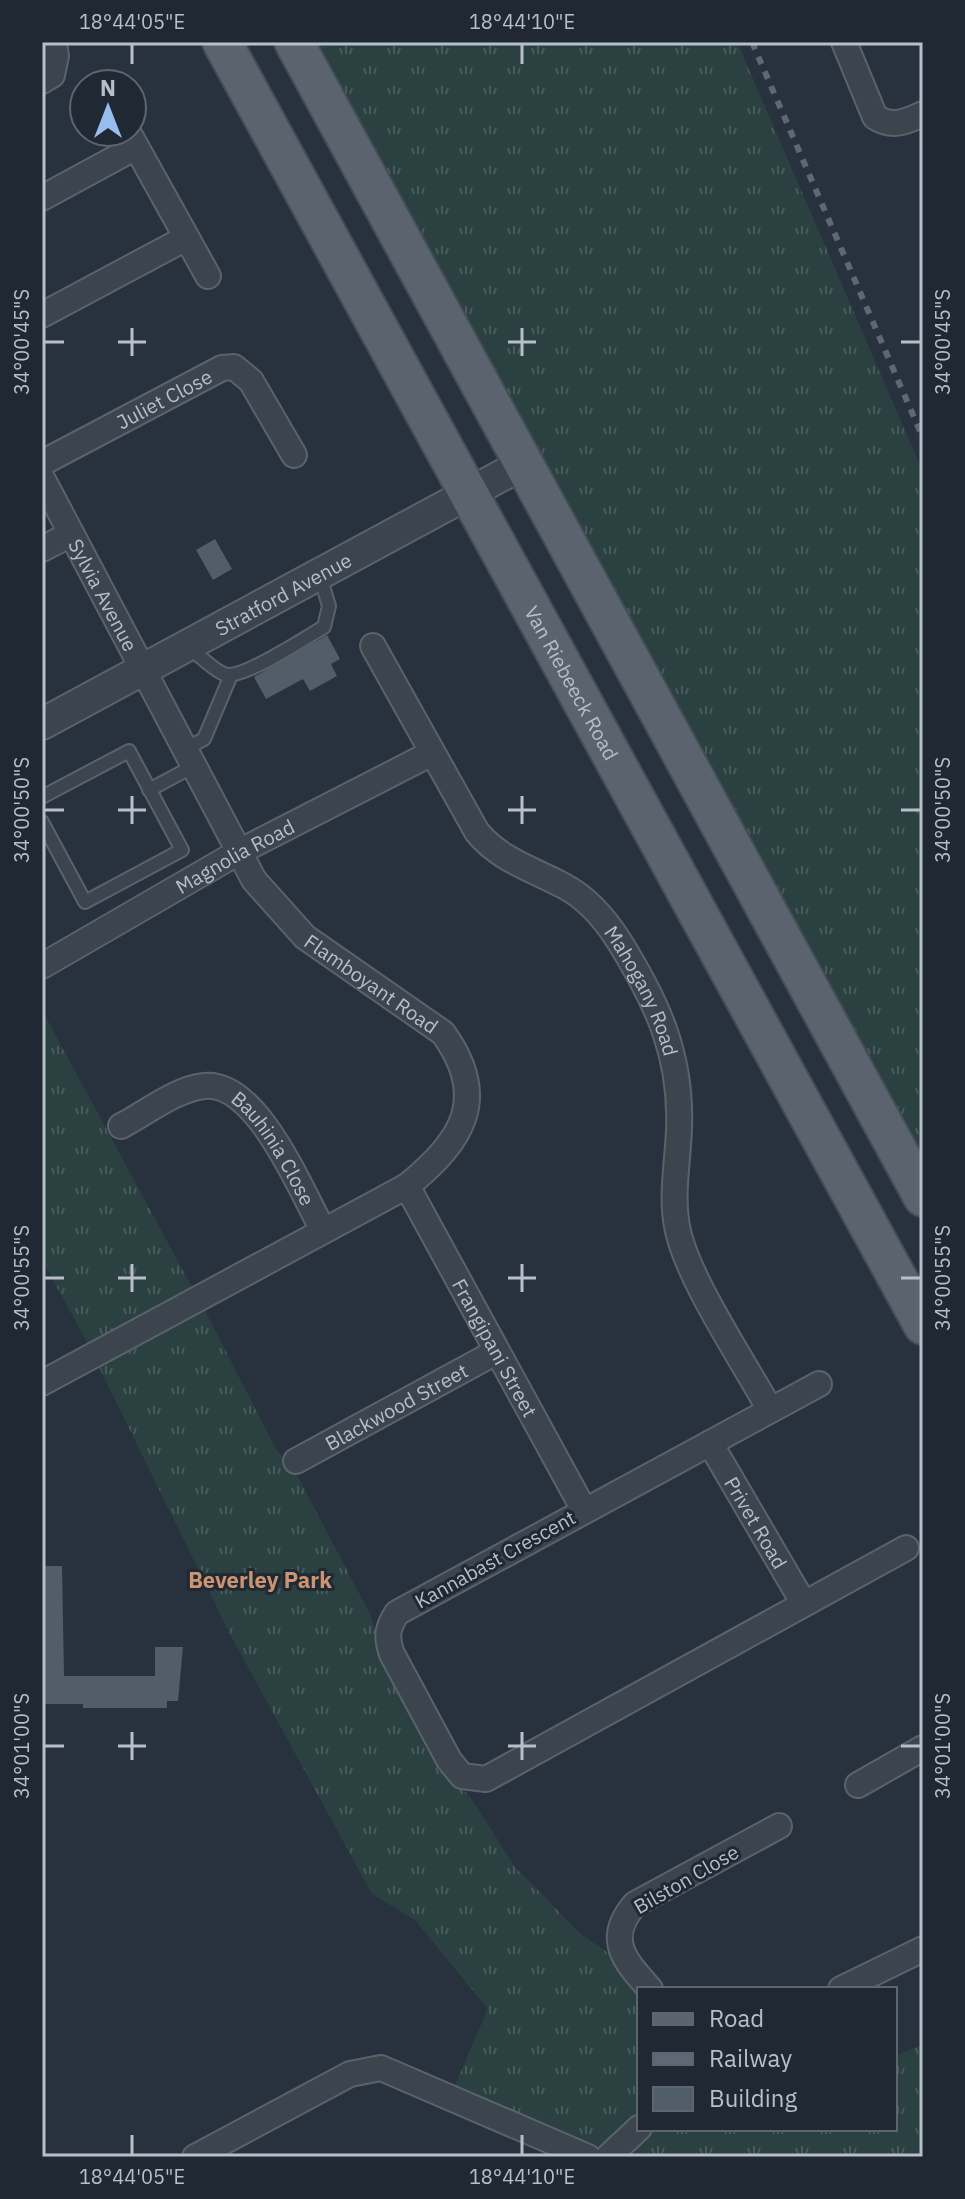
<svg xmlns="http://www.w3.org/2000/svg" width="965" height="2199" viewBox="0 0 965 2199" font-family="'IBM Plex Sans',sans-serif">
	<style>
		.grass { fill: url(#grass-tufts) }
		.building { fill: #515d69 }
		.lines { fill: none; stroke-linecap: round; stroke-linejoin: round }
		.service-casing { stroke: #5a626c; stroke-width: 16 }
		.minor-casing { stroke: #5a626c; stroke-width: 28 }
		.tertiary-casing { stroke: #5a626c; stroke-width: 34 }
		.primary-casing { stroke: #454d57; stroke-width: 42 }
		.service { stroke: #3c444e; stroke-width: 12 }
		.minor { stroke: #3c444e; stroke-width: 24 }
		.tertiary { stroke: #3c444e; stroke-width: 30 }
		.primary { stroke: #5a636e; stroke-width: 38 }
		.rail { stroke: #5e6875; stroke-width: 6; stroke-dasharray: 8 8; stroke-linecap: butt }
		.ticks { fill: none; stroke: #b8bfc9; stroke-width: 3 }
		.labels { text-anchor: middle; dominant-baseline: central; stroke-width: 6; stroke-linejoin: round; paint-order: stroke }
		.street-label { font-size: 20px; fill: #b8bfc9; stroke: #202933 }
		.neighbourhood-label { font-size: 22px; font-weight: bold; fill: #cc9470; stroke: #202933 }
		.neatline { fill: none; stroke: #b8bfc9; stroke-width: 3 }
		.ticks-label { font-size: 20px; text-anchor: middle; fill: #b8bfc9 }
	</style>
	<defs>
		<pattern id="grass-tufts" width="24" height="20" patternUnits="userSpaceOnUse" patternTransform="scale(2)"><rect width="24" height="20" fill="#2b4040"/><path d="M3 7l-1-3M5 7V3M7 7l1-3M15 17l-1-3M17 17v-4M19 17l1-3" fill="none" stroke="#485a5a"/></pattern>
	</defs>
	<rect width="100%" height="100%" fill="#28323e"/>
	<g class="grass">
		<polygon points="312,42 737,42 923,472 923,1177"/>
		<polygon points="42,1010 193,1289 89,1346 42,1260"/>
		<polygon points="202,1305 276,1449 298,1477 370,1614 383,1656 444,1767 473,1801 515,1867 581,1934 614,1957 639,1989 639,2116 602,2147 587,2144 455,2085 488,2009 415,1920 372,1894 231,1636 96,1361"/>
		<polygon points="923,2044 923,2157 621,2157 647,2129 895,2129 895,2056"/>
	</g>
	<g class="building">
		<polygon points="215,539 232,569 213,580 196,550"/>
		<polygon points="327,635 340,659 331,664 337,676 310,691 303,679 266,699 254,677"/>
		<polygon points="42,1566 62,1566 64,1676 155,1676 155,1647 183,1647 178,1701 167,1701 167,1708 83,1708 83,1704 42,1704"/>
	</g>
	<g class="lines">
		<g class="service-casing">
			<g id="service">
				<path d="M 189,647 C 199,655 212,669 224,674 C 241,681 306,637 324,627 L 329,606 L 320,576"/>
				<polyline points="184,750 204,739 231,675"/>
				<polyline points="149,790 192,767"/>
				<polyline points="42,797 129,751 182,850 85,902 42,822"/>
			</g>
		</g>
		<g class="minor-casing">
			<g id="minor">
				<path d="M 844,42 L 875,117 C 893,128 905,122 923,114"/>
				<polyline points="42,81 52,75 56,56 54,42"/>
				<polyline points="128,132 208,276"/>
				<polyline points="42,198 136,147"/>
				<polyline points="42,315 186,238"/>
				<path id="s1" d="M 42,463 L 222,368 L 234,367 L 251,381 L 294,455"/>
				<path id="s2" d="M 42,478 L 254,880 L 305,937 L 443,1033 C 490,1098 463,1141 407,1186 L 42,1383"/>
				<polyline points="42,549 71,534"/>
				<path id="s3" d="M 373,646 L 477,832 C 500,860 532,869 564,886 C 587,898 605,919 619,941 C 657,1002 682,1055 679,1129 C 678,1160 671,1194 677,1226 C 685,1275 744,1362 770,1410"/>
				<path id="s4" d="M 42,966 L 237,853 L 430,754"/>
				<path id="s5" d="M 121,1126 C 146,1113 176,1089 204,1086 C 257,1080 301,1191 323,1230"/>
				<path id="s6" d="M 407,1186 L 584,1510"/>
				<path d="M 819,1384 L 397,1613 C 387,1628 386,1637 392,1654 L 449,1760 L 462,1776 L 486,1779 L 906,1548"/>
				<path id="s7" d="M 710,1443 L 804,1604"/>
				<path id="s8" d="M 296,1461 L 496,1352"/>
				<polyline points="858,1785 923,1748"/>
				<path d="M 650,1989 C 624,1960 605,1939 635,1904 L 779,1826"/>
				<polyline points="841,1989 923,1949"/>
				<polyline points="195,2157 350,2074 381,2068 588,2157"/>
				<polyline points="608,2157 639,2128"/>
			</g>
		</g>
		<g class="tertiary-casing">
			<g id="tertiary">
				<path id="s9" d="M 42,724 L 523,464"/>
			</g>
		</g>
		<g class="primary-casing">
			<g id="primary">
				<path id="s10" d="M 222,42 L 923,1325"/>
				<polyline points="294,42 923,1197"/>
			</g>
		</g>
		<use href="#service" class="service"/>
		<use href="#minor" class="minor"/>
		<use href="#tertiary" class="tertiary"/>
		<use href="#primary" class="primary"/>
		<polyline class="rail" points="752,42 923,438"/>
	</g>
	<path class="ticks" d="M 132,44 L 132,64M 522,44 L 522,64M 132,328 L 132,356M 522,328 L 522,356M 44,342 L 64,342M 118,342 L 146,342M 508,342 L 536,342M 901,342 L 921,342M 132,796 L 132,824M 522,796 L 522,824M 44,810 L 64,810M 118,810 L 146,810M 508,810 L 536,810M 901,810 L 921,810M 132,1264 L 132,1292M 522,1264 L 522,1292M 44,1278 L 64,1278M 118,1278 L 146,1278M 508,1278 L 536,1278M 901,1278 L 921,1278M 132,1732 L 132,1760M 522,1732 L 522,1760M 44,1746 L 64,1746M 118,1746 L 146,1746M 508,1746 L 536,1746M 901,1746 L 921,1746M 132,2135 L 132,2155M 522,2135 L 522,2155"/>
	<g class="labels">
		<g class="street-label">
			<text stroke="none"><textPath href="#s1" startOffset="138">Juliet Close</textPath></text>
			<text stroke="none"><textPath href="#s9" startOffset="274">Stratford Avenue</textPath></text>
			<text stroke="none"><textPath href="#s2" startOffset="132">Sylvia Avenue</textPath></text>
			<text stroke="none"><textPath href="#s10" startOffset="730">Van Riebeeck Road</textPath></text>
			<text stroke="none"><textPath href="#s4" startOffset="222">Magnolia Road</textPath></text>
			<text stroke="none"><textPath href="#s2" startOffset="612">Flamboyant Road</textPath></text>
			<text stroke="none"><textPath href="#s3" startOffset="450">Mahogany Road</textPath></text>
			<text stroke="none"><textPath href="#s5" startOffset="192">Bauhinia Close</textPath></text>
			<text stroke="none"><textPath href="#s6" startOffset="184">Frangipani Street</textPath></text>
			<text stroke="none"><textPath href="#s8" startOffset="114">Blackwood Street</textPath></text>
			<text stroke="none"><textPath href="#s7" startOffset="92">Privet Road</textPath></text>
			<text transform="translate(495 1559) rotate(-29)">Kannabast Crescent</text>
			<text transform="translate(686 1879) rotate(-30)">Bilston Close</text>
		</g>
		<g class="neighbourhood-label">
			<text x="260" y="1579">Beverley Park</text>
		</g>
	</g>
	<rect width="965" height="2199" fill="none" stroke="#202933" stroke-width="88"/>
	<rect x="637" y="1987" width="260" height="144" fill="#202933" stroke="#5d656f" stroke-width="2"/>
	<rect x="653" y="2013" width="40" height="12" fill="#5a636e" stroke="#5d656f" stroke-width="2"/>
	<text x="709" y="2027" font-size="24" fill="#b8bfc9">Road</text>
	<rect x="653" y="2053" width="40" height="12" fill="#5e6875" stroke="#5d656f" stroke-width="2"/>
	<text x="709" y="2067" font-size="24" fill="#b8bfc9">Railway</text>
	<rect x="653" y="2087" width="40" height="24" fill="#515d69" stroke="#5d656f" stroke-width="2"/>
	<text x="709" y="2107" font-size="24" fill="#b8bfc9">Building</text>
	<g transform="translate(108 108)"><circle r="38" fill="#202933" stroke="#5d656f" stroke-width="2"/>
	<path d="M0-6L14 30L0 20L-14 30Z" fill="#97bdee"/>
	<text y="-12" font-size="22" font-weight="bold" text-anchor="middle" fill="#b8bfc9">N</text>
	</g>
	<rect x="44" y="44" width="877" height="2111" class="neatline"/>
	<g class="ticks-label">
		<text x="132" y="29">18°44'05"E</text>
		<text x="522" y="29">18°44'10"E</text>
		<text transform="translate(22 342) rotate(-90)" y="7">34°00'45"S</text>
		<text transform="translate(943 342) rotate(-90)" y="7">34°00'45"S</text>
		<text transform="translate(22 810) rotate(-90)" y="7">34°00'50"S</text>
		<text transform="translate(943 810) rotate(-90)" y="7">34°00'50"S</text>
		<text transform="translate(22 1278) rotate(-90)" y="7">34°00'55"S</text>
		<text transform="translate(943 1278) rotate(-90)" y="7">34°00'55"S</text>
		<text transform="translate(22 1746) rotate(-90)" y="7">34°01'00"S</text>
		<text transform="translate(943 1746) rotate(-90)" y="7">34°01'00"S</text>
		<text x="132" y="2184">18°44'05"E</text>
		<text x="522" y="2184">18°44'10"E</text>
	</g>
</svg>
